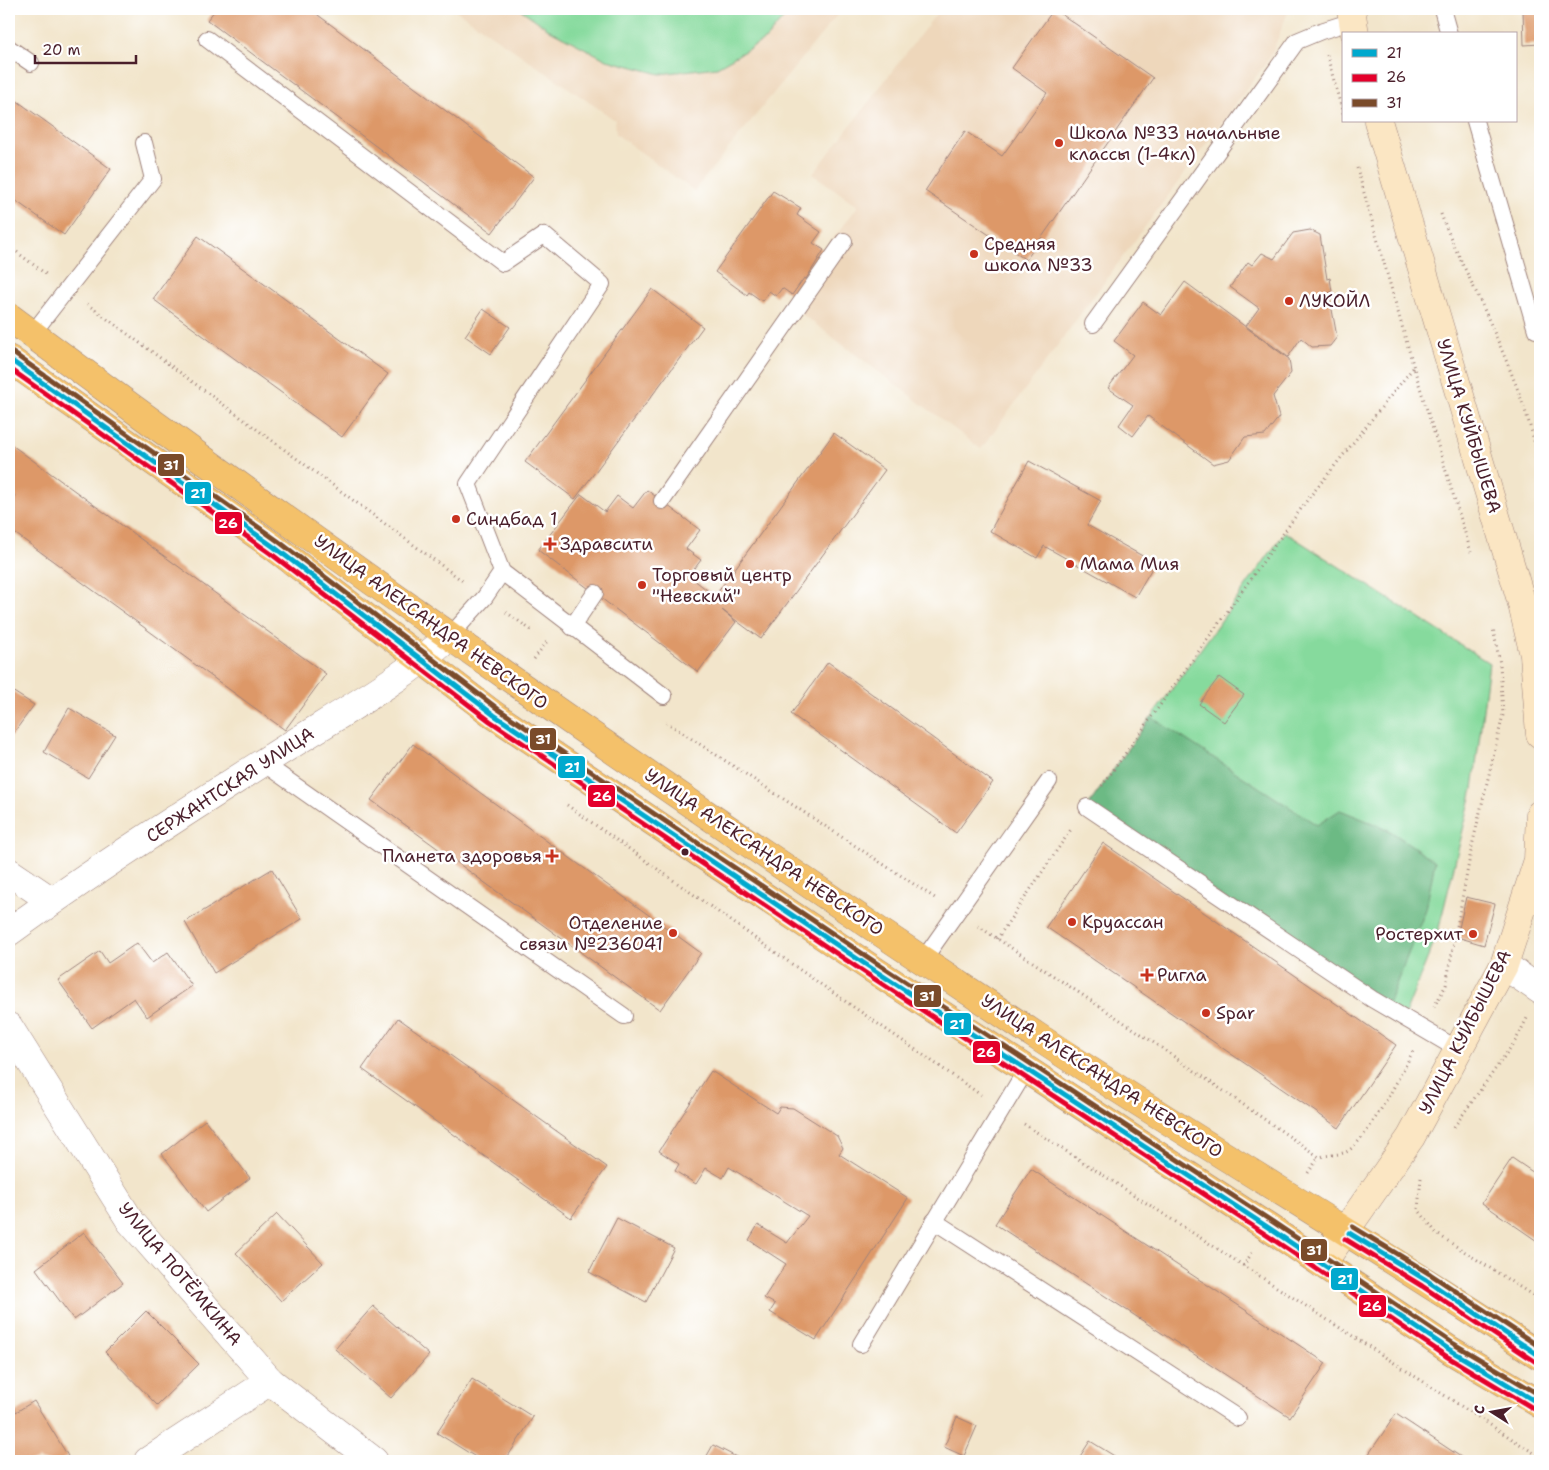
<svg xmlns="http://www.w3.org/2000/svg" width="1549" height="1470" viewBox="0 0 1549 1470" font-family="'Shantell Sans',sans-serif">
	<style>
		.built { fill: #eed7bb }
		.green { fill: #86da9d; stroke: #687c64 }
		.forest { fill: #6cba84; stroke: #5b6c58 }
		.building { fill: #dd9867 }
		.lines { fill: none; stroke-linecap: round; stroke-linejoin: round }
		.lane-casing { stroke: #9e827b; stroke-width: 18 }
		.street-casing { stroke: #9e827b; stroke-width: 29 }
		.secondary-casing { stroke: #9e827b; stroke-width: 29 }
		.primary-casing { stroke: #9e827b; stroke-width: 29 }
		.path { stroke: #9e827b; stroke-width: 3; stroke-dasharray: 1 4; stroke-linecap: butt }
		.lane { stroke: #fff; stroke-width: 16 }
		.street { stroke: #fff; stroke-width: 28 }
		.secondary { stroke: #fbe6c3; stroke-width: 28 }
		.primary { stroke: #f4c16a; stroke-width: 28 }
		.bus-1-casing { stroke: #fff; stroke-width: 9 }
		.bus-2-casing { stroke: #fff; stroke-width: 9 }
		.bus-3-casing { stroke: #fff; stroke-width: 9 }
		.bus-1 { stroke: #00a9ce; stroke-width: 5 }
		.bus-2 { stroke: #e4002b; stroke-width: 5 }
		.bus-3 { stroke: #7a4b2a; stroke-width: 5 }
		.poi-dot { fill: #c8321e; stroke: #fff; stroke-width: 2 }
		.bus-dot { fill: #4a1f2b; stroke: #fff; stroke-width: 2 }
		.labels { text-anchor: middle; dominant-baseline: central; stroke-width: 5; stroke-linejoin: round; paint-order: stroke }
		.poi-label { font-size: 18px; fill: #4a1f2b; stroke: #fff; text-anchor: start }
		.street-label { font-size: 18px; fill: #4a1f2b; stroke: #fff }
		.line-badge { stroke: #fff; stroke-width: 2 }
		.badge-label { font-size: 14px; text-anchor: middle; font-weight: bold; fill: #fff }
	</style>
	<rect width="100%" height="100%" fill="#fff"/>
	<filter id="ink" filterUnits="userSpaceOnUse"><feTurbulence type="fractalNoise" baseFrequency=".02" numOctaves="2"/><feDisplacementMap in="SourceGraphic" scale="10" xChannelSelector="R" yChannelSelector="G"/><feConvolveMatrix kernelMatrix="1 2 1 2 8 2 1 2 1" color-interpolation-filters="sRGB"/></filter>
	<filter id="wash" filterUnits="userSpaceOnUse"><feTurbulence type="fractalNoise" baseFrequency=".0096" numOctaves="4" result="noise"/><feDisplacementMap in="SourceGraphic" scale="20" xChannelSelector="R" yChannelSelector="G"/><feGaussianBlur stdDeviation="1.12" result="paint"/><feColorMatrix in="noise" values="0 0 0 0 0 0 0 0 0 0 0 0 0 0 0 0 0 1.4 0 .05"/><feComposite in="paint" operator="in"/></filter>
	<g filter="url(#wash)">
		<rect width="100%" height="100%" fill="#f2e5cb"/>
		<g class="built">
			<polygon points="454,9 520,9 550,30 607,60 766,39 791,9 842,9 694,191 616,134 615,120"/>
			<polygon points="940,9 1289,9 1271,56 981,449 786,302 858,206 813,174"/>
		</g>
		<g class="green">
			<polygon points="520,9 791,9 766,39 717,67 660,74 607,60 550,30"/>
			<polygon points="1285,532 1489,663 1473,789 1438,932 1404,1017 1087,807"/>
		</g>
		<polygon class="forest" points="1151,717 1317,825 1340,810 1387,829 1435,861 1426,909 1387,1007 1087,807"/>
		<g id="blocks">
			<g class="building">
				<polygon points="216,9 310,9 534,177 492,233 207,20"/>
				<polygon points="1054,9 1153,78 1026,260 925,191 965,131 1002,156 1047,93 1012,68"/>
				<polygon points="1523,9 1540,9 1540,44 1524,45"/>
				<polygon points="9,95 111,169 64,235 9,196"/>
				<polygon points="773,191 801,208 797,215 821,232 813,243 824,250 806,279 804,278 792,295 782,288 776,296 769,291 762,301 749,292 747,295 715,272"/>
				<polygon points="1310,230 1320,235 1327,279 1330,278 1332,292 1329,293 1337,337 1330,346 1312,347 1301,338 1288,357 1246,326 1259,308 1230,287 1248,262 1252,265 1262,253 1274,259 1293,233"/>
				<polygon points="198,236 388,374 342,437 153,299"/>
				<polygon points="1185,282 1289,359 1291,373 1273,396 1279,417 1265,435 1245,437 1229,460 1213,464 1148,416 1133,436 1119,425 1133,405 1108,388 1133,355 1114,341 1143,302 1161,315"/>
				<polygon points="652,289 703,327 575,499 525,462"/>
				<polygon points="483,309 510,327 491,354 465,336"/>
				<polygon points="834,433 885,470 761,639 722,610 736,622 698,672 538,550 581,494 605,512 617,496 633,508 647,490 700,530 686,549 701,560 689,576 715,596"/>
				<polygon points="9,443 326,674 285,730 9,529 9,504 15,495 9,502"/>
				<polygon points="1029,461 1101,501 1087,525 1155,563 1135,597 1044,546 1037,558 990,531"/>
				<polygon points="828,662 993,782 956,833 791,714"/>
				<polygon points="1219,677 1244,695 1224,722 1199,704"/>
				<polygon points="9,689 34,705 10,738 9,737"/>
				<polygon points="69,708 115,735 88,778 44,752"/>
				<polygon points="413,744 701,953 660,1010 371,800"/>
				<polygon points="1103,843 1396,1045 1339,1128 1046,927"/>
				<polygon points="272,869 302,919 214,973 185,922"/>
				<polygon points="1466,897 1495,904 1484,945 1457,937"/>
				<polygon points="137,943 152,963 168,952 192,986 147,1017 134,998 92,1028 58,980 100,951 108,963"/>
				<polygon points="398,1018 607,1167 571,1218 362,1069"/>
				<polygon points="711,1071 776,1113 780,1107 793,1108 837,1136 843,1148 839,1154 908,1198 816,1340 770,1312 775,1304 764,1298 786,1264 749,1240 758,1225 787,1243 808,1216 729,1167 723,1178 706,1168 696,1184 675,1171 679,1164 659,1151"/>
				<polygon points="205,1120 250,1178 206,1212 162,1154"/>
				<polygon points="1512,1158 1540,1177 1540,1243 1482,1203"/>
				<polygon points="1031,1169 1326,1363 1290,1417 995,1224"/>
				<polygon points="277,1214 323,1263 281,1301 236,1253"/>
				<polygon points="617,1218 674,1248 646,1302 589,1272"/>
				<polygon points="84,1232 123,1283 74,1320 36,1269"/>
				<polygon points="373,1306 429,1355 391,1398 335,1349"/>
				<polygon points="146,1311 199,1364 157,1405 105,1352"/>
				<polygon points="472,1379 533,1417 505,1461 482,1461 437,1433"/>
				<polygon points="34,1401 68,1456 60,1461 41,1461 39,1459 35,1461 9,1461 9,1412 15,1409 16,1412"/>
				<polygon points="1396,1414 1467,1461 1364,1461"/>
				<polygon points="957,1417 977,1426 964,1456 944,1447"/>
				<polygon points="1090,1441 1116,1457 1122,1461 1077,1461"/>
				<polygon points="713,1445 744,1461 704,1461"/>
			</g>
		</g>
	</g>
	<g filter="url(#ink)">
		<use href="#blocks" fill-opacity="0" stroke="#9e827b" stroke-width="1"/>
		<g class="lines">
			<g class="lane-casing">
				<g id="lane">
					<polyline points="1442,9 1449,34"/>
					<polyline points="207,39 503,263 544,235 602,284 468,484 502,572 664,696"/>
					<polyline points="9,48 31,63"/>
					<polyline points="1475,121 1536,330"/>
					<polyline points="1093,324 1297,41 1321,31 1353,21"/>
					<polyline points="32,334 153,179 144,143"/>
					<polyline points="662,501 844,241"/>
					<polyline points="572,627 595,593"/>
					<polyline points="450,636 485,597 502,572"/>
					<polyline points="263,763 624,1016"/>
					<polyline points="1087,807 1372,999 1459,1050"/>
					<polyline points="923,960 1049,781"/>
					<polyline points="934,1221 1238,1418"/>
					<polyline points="861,1344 1026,1070"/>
				</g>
			</g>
			<g class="street-casing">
				<g id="street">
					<polyline points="9,872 52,901"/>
					<path d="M 9,932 C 96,869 187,811 278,753 C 336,716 399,682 450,636"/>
					<polyline points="1504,965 1540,990"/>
					<polyline points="9,1027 131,1222 270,1381 374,1461"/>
					<polyline points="148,1461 270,1381"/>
				</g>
			</g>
			<g class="secondary-casing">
				<g id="secondary">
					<polyline points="1351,9 1355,34"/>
					<polyline points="1378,121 1521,600 1534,655 1540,734"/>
					<polyline points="1322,1264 1411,1137 1504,965 1538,860 1540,814"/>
				</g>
			</g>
			<g class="primary-casing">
				<g id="primary">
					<path d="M 9,317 C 345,567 688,806 1038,1037 C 1203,1146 1375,1246 1540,1356"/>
					<polyline points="9,359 274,547 494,715 874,970 1269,1228 1450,1350 1540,1404"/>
				</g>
			</g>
			<g class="path">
				<polyline points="1327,55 1343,114"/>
				<polyline points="1357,168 1414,368 1471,552"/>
				<path d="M 1441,214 C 1455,252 1475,287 1491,325 C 1511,371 1532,420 1540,469"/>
				<polyline points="9,246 47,275"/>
				<polyline points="87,304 464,582"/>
				<polyline points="506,612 531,630"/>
				<polyline points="534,659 548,640"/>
				<polyline points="666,722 935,898"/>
				<polyline points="1102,786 1308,499 1413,368"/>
				<polyline points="567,805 803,972 981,1095"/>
				<path d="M 978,926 L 1134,1029 L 1319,1157 C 1327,1155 1339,1155 1346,1152 C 1365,1144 1403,1071 1413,1051"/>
				<polyline points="997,939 1072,828"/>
				<polyline points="1434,1007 1446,985 1472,846 1503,715 1500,664 1493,628"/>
				<polyline points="1024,1124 1540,1457"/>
				<polyline points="1454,1127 1516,1040 1527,1018"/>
				<polyline points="1308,1173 1319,1157"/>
				<polyline points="1421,1178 1418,1209 1437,1234 1540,1300"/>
				<polyline points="1243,1266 1252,1253"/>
			</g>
			<use href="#lane" class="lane"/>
			<use href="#street" class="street"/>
			<use href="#secondary" class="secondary"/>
			<use href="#primary" class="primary"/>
			<g class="bus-1-casing">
				<g id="bus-1">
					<polyline points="9,359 274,547 494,715 874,970 1269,1228 1450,1350 1540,1404"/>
					<polyline points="1349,1233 1426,1280 1540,1356"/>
				</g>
			</g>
			<g class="bus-2-casing">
				<g id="bus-2">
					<polyline points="9,368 270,553 490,721 870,976 1265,1234 1446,1356 1536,1410"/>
					<polyline points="1345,1239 1422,1286 1536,1362"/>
				</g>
			</g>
			<g class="bus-3-casing">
				<g id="bus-3">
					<polyline points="13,353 278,541 498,709 878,964 1273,1222 1454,1344 1540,1395"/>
					<polyline points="1353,1227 1430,1274 1540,1347"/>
				</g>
			</g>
			<use href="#bus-1" class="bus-1"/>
			<use href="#bus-2" class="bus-2"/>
			<use href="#bus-3" class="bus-3"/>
		</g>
	</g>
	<g class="poi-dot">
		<circle cx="1059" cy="143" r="5"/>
		<circle cx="974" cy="254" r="5"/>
		<circle cx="1289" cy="301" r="5"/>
		<circle cx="456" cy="519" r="5"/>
		<path d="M547.5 536.5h5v5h5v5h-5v5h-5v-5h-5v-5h5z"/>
		<circle cx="1070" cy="564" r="5"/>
		<circle cx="642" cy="585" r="5"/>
		<path d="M549.5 848.5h5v5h5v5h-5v5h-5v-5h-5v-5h5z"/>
		<circle cx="1072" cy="922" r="5"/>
		<circle cx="673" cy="933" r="5"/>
		<circle cx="1473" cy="934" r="5"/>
		<path d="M1144.5 967.5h5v5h5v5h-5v5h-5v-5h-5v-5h5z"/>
		<circle cx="1206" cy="1013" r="5"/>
	</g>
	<circle class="bus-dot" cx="685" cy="852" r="4.5"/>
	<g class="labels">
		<g class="poi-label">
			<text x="1069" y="133">Школа №33 начальные<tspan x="1069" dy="21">классы (1-4кл)</tspan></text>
			<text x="984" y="244">Средняя<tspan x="984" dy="21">школа №33</tspan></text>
			<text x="1299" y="301">ЛУКОЙЛ</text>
			<text x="466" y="519">Синдбад 1</text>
			<text x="560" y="544">Здравсити</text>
			<text x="1080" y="564">Мама Мия</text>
			<text x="652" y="575">Торговый центр<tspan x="652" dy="21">"Невский"</tspan></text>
			<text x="542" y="856" text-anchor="end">Планета здоровья</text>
			<text x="1082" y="922">Круассан</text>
			<text x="663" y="923" text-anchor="end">Отделение<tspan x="663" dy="21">связи №236041</tspan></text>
			<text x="1463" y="934" text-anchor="end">Ростерхит</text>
			<text x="1157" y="975">Ригла</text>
			<text x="1216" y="1013">Spar</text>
		</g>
		<g class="street-label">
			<text transform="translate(1469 426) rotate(73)">УЛИЦА КУЙБЫШЕВА</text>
			<text transform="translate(431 622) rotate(36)">УЛИЦА АЛЕКСАНДРА НЕВСКОГО</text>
			<text transform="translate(230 785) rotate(-33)">СЕРЖАНТСКАЯ УЛИЦА</text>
			<text transform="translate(764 852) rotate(34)">УЛИЦА АЛЕКСАНДРА НЕВСКОГО</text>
			<text transform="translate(1465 1032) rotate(-63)">УЛИЦА КУЙБЫШЕВА</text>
			<text transform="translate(1102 1076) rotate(33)">УЛИЦА АЛЕКСАНДРА НЕВСКОГО</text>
			<text transform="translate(180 1274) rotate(50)">УЛИЦА ПОТЁМКИНА</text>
		</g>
	</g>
	<g class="line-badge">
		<rect x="157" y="453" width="28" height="24" rx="5" fill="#7a4b2a"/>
		<rect x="184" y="481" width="28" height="24" rx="5" fill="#00a9ce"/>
		<rect x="214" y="511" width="29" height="24" rx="5" fill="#e4002b"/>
		<rect x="529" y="727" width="28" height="24" rx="5" fill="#7a4b2a"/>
		<rect x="557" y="755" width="29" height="24" rx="5" fill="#00a9ce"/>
		<rect x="587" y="784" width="29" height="24" rx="5" fill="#e4002b"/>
		<rect x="913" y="984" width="29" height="24" rx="5" fill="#7a4b2a"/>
		<rect x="943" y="1012" width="29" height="24" rx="5" fill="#00a9ce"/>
		<rect x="972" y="1040" width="29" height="24" rx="5" fill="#e4002b"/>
		<rect x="1300" y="1238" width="28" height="24" rx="5" fill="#7a4b2a"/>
		<rect x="1330" y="1267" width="29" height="24" rx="5" fill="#00a9ce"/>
		<rect x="1358" y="1294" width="29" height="24" rx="5" fill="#e4002b"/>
	</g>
	<g class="badge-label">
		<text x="171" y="470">31</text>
		<text x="198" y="498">21</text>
		<text x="228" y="528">26</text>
		<text x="543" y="744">31</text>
		<text x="572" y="772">21</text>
		<text x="602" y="801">26</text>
		<text x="927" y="1001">31</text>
		<text x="957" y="1029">21</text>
		<text x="986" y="1057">26</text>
		<text x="1314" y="1255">31</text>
		<text x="1345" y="1284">21</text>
		<text x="1372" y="1311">26</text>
	</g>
	<rect width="1549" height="1470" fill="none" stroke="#fff" stroke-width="30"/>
	<rect x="1342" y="32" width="175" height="90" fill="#ffffff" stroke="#b7a5aa"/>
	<rect x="1352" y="49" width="25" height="8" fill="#00a9ce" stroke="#b7a5aa"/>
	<text x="1386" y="58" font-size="15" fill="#4a1f2b">21</text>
	<rect x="1352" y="74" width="25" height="8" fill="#e4002b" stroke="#b7a5aa"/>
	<text x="1386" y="82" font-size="15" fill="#4a1f2b">26</text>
	<rect x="1352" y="99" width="25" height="8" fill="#7a4b2a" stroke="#b7a5aa"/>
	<text x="1386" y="108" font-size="15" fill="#4a1f2b">31</text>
	<g transform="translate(1492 1412) rotate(281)" stroke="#ffffff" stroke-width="4" paint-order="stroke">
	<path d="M0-4L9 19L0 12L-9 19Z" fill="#4a1f2b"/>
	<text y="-8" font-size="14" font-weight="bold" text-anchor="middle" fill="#4a1f2b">С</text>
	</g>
	<path d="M35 55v8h101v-8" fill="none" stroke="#4a1f2b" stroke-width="2.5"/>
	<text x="42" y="55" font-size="15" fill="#4a1f2b" stroke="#ffffff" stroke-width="4" paint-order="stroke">20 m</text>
</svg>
